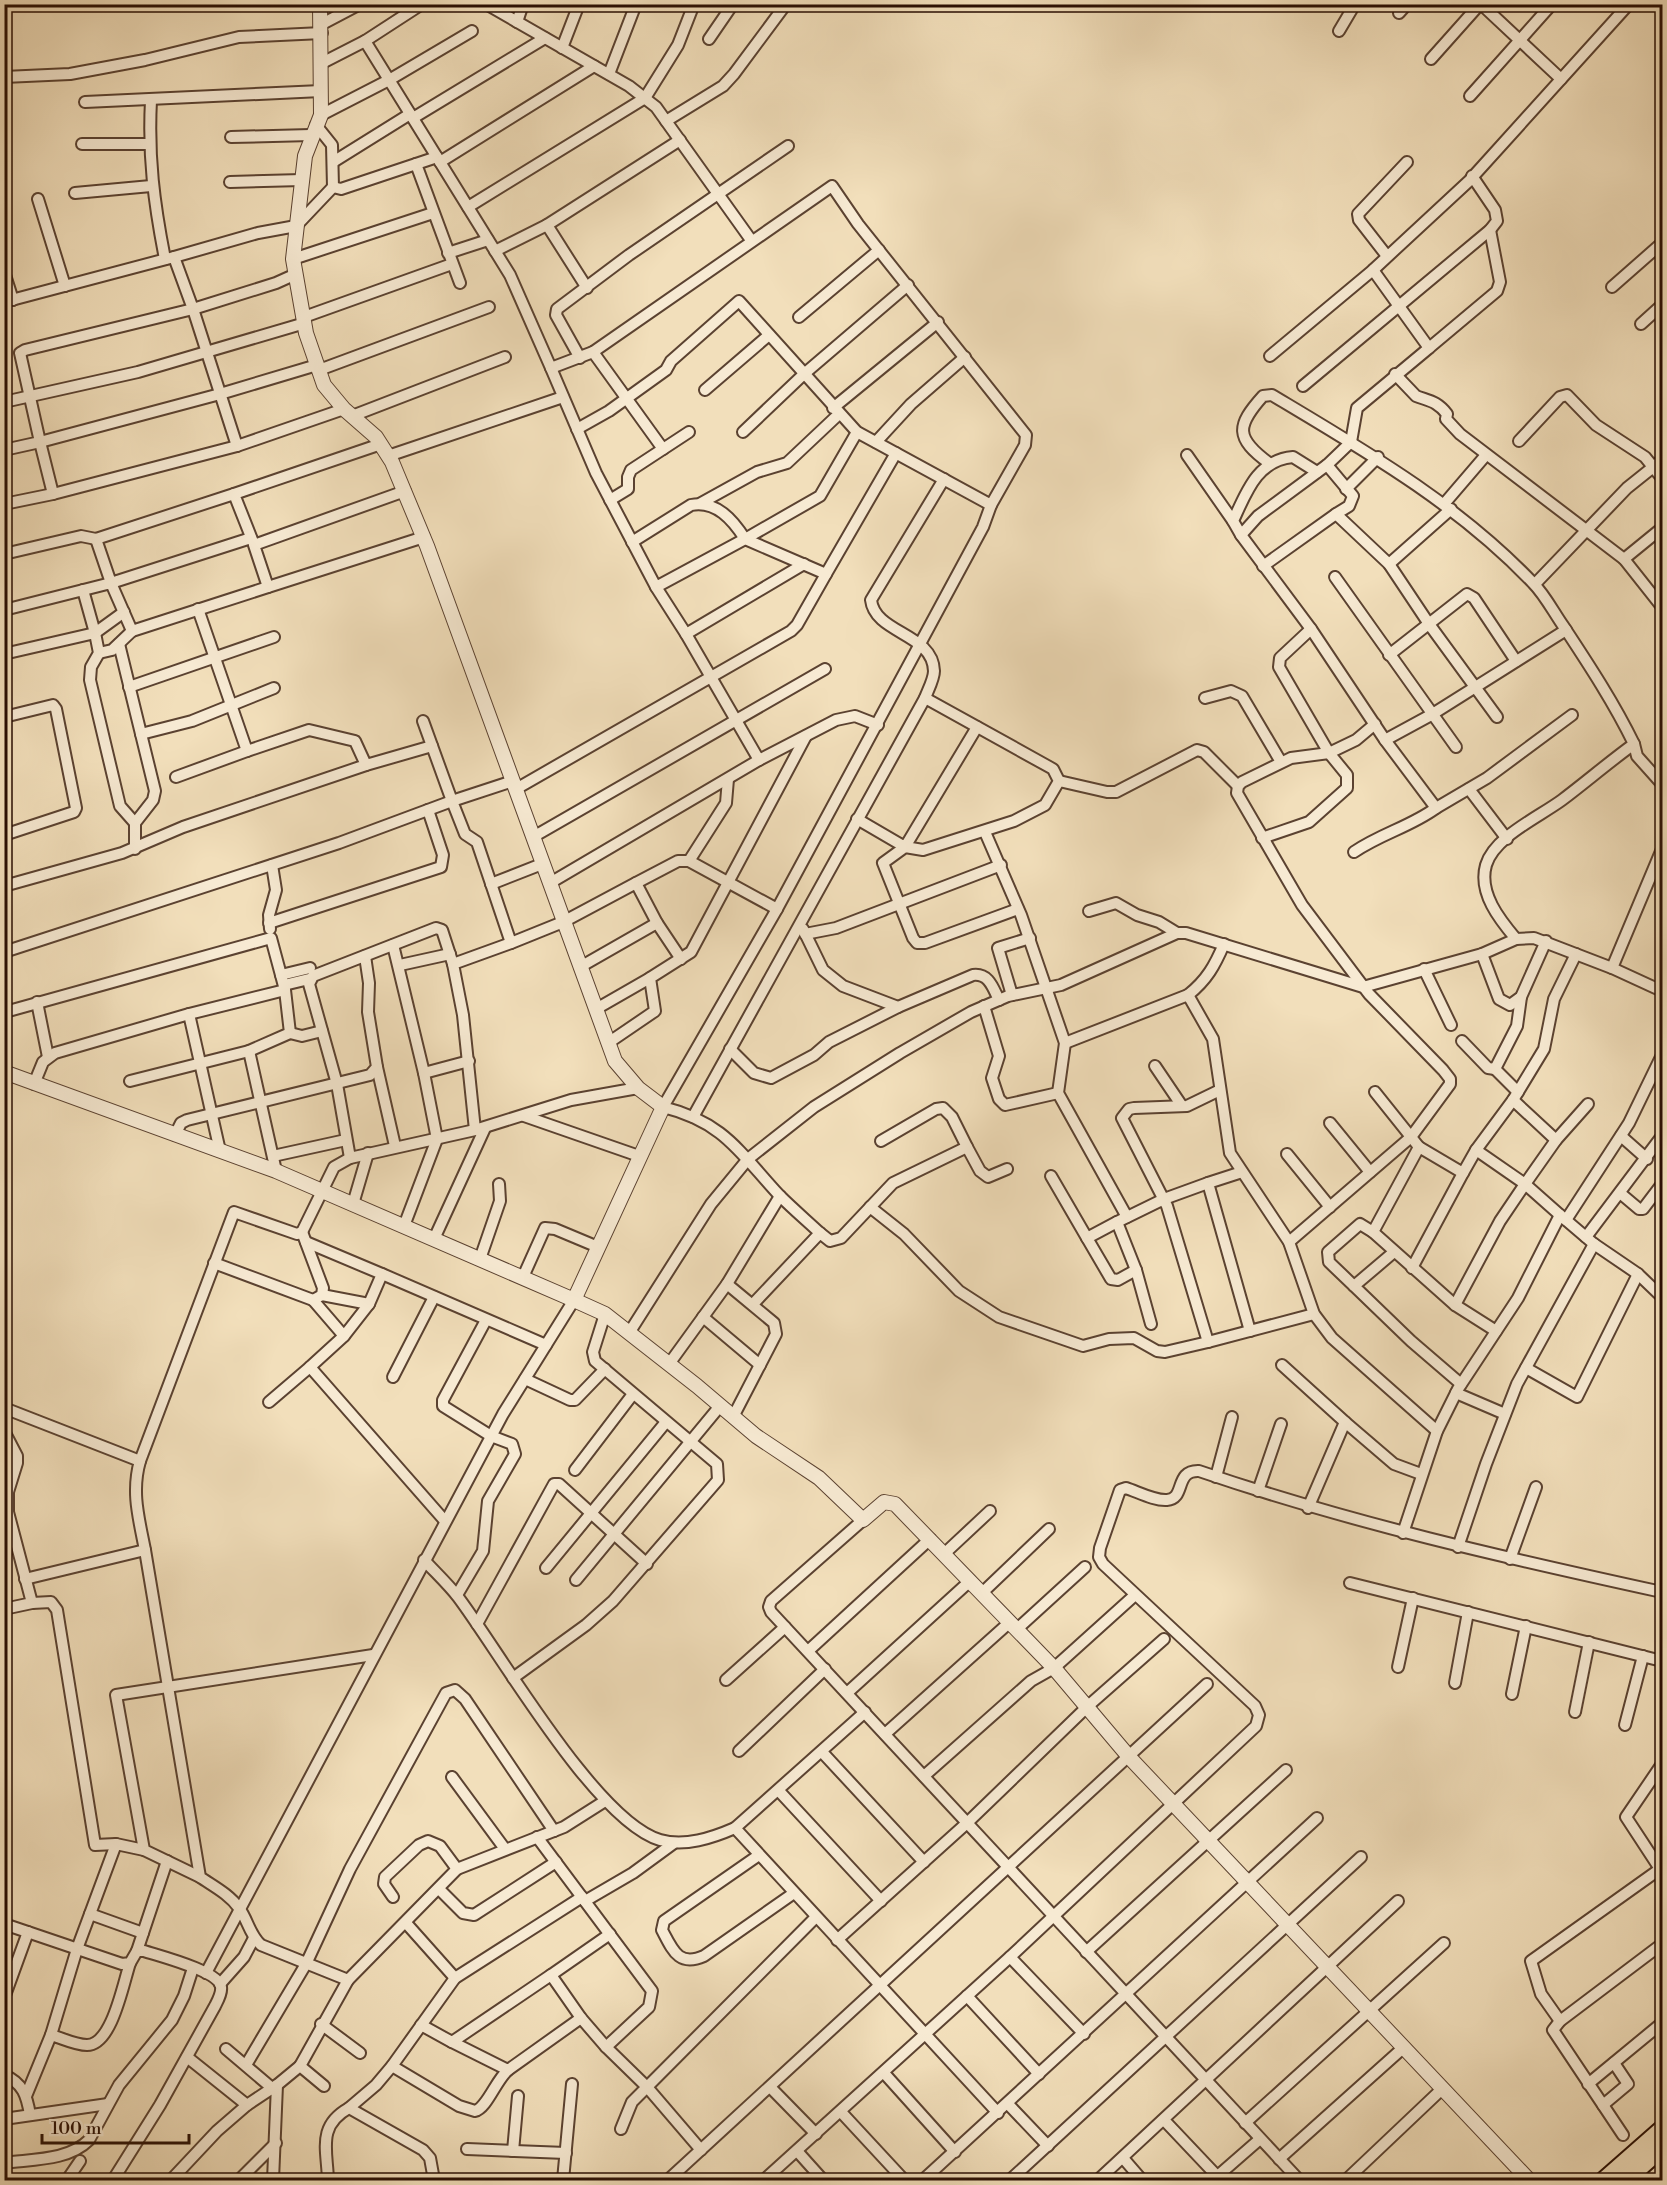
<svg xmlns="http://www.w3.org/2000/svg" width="1667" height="2185" viewBox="0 0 1667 2185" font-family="'Libre Bodoni',serif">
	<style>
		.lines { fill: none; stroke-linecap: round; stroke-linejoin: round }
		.minor-casing { stroke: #5b4231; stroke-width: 14 }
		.tertiary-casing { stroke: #5b4231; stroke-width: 16 }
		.primary-casing { stroke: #290e03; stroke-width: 20 }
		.minor { stroke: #f7ead3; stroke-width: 10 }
		.tertiary { stroke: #f7ead3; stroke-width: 14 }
		.primary { stroke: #f2dfbb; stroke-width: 16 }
	</style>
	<rect width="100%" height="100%" fill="#f2dfbb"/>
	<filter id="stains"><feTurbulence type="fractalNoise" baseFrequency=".00333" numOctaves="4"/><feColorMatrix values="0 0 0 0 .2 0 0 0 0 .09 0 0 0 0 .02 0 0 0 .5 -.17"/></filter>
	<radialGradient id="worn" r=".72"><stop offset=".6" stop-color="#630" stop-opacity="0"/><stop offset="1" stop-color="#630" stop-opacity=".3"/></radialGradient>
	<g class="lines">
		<g class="minor-casing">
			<g id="minor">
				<polyline points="486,4 629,86 656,107 751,240"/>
				<polyline points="813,4 815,4"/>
				<polyline points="1481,4 1561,79"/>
				<polyline points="1399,13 1407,4"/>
				<polyline points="517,22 523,4"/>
				<polyline points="322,24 360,4"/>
				<polyline points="1339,31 1355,4"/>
				<polyline points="709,39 733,4"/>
				<polyline points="365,41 510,275 551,368 593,352 832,186 858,224 1026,435 1025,445 991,505 857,432 739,301 671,361 666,370 609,411 577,429"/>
				<polyline points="562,48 579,4"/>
				<polyline points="1431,59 1480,4"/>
				<polyline points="322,63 365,41 422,4"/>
				<polyline points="609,74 636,4"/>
				<polyline points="4,77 70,74 145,60 239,37 322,33"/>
				<polyline points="1470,96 1552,4"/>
				<path d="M 151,100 C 148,157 154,203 165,259"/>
				<polyline points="85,102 321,91"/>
				<polyline points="321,115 389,80 472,31"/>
				<polyline points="413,118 545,38"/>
				<polyline points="666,121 723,86 734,74 786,4"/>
				<polyline points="316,125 332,145 333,187 341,189 416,164"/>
				<polyline points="231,137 311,135"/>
				<polyline points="82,144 148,144"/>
				<polyline points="437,157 416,164 460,283"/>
				<polyline points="333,162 410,114"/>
				<polyline points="440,162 594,66"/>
				<polyline points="230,182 302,180"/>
				<polyline points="75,193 151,186"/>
				<polyline points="38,199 65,286"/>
				<polyline points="468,207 645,98 678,45 694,4"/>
				<polyline points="547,225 587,288"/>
				<polyline points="495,251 547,225 680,140"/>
				<polyline points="448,253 488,240"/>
				<polyline points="1387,256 1359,220 1358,214 1407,162"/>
				<polyline points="174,257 258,233 296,226 333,187"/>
				<polyline points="293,259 433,213"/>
				<polyline points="1373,270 1429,348 1357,408 1351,442 1327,465 1258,516 1241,535 1311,629 1385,740 1436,808 1487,778 1572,715"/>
				<polyline points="4,272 13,300"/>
				<polyline points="296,274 276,283 193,309 237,446 344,409"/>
				<polyline points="1612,287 1662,243"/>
				<polyline points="4,302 174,257 193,309 25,350 20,353 40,442 4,450"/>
				<polyline points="304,317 452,264"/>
				<polyline points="799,317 879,250"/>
				<polyline points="1641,324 1662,305"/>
				<polyline points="1429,348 1497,291 1500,282 1490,230"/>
				<polyline points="593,352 663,449"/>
				<polyline points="1270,356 1373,270 1469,181 1629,4"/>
				<polyline points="580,358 556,315 557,309 629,255 788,146"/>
				<polyline points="551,368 596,473 656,587 745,539 826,574 896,453"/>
				<polyline points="319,370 489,307"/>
				<path d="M 1395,374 L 1416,396 C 1429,401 1437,401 1447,414 L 1446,419 L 1460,434 L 1624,559 L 1662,607"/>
				<polyline points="1303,386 1490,230 1497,221 1495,210 1472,176"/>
				<polyline points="705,390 769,335"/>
				<polyline points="4,402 138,372 305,323"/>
				<polyline points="833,408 938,322"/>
				<polyline points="352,416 505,357"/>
				<polyline points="743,432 804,374 908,285"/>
				<polyline points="1519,441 1560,397 1567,395 1596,425 1645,457 1662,478"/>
				<polyline points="876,442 911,404 965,357"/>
				<polyline points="237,446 53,494 40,442 220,394 317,365"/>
				<polyline points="1187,455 1233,521"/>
				<polyline points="388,456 563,397"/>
				<path d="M 1269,463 C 1235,438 1236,426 1263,396 L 1272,395 C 1364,450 1458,504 1533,583 C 1545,595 1554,613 1564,627 C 1589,665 1614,703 1634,744 C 1609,762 1586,782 1562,800 C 1539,817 1494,837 1486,865 C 1478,893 1500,920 1516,939"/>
				<polyline points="1327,465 1353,496 1349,506 1336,514 1389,564 1429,624 1497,717"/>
				<polyline points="1346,489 1378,457"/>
				<polyline points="405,491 254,545 268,587 424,537"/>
				<polyline points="234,494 96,539 111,583 251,538"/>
				<polyline points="610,500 628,489 628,477 631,470 689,432"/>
				<polyline points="701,503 757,472 787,463 839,414"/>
				<polyline points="4,504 53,494"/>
				<polyline points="1444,504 1486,455"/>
				<path d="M 1241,535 L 1233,521 C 1246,493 1257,460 1293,457 L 1317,472"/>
				<polyline points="253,542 234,494 381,444"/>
				<path d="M 632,542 L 691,505 C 716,500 733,520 745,539 L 820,496 L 857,432"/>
				<polyline points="4,554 81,536 96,539"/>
				<polyline points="1624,559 1662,528"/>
				<polyline points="1389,564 1451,509"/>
				<polyline points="1263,566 1336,514"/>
				<polyline points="1335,577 1456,747"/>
				<polyline points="1535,584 1627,488 1662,460"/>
				<polyline points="656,587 686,634 804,564"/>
				<polyline points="83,590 95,633 124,612"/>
				<polyline points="4,610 111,583 132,631 268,587"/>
				<polyline points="686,634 759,760 836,720 855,716 878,725"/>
				<polyline points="119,644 155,791 153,800 135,823"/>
				<polyline points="4,650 8,653 95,633 99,653 91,667 90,680 120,806 135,823 135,849"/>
				<polyline points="99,653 112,650 132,631"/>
				<polyline points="1389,655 1467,594 1474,598 1516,661"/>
				<polyline points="129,687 274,637"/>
				<polyline points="925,698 1053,769 1059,781 1045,805 1014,821 923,850 905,847 883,863 913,938 917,943 925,943 1018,909"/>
				<polyline points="1205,698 1231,691 1242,696 1281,762"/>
				<polyline points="4,717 53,705 56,709 76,808 74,812 4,835"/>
				<polyline points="141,734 192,721 274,688"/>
				<polyline points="1385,740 1431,715 1566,630"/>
				<polyline points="1634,744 1637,756 1662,784"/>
				<polyline points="366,765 432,746"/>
				<polyline points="176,777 247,751 198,609"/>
				<polyline points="513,781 452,801 465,834 477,842 511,943 563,922 636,883"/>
				<polyline points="1059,781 1107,792 1116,792 1197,750 1204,752 1238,786"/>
				<polyline points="516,789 791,631 797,625 826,574"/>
				<polyline points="1469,789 1507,839"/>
				<polyline points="857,819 905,847 977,727"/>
				<polyline points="985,832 1021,915 1065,1043 1058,1093 1127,1217"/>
				<polyline points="533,837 825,669"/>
				<polyline points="1262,838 1309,822 1347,788 1347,775 1329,753 1279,667 1280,658 1311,629"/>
				<path d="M 1354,852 C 1382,833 1410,827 1436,808"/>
				<polyline points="689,861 726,803 728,779"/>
				<polyline points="550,883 759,760"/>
				<polyline points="491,884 542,864"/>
				<polyline points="4,886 122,853 183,827 366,765 355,741 309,730 247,751"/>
				<polyline points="1089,911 1116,903 1137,915 1159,922 1177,933"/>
				<polyline points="269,923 441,867 443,855 428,810"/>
				<polyline points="657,923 636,883 678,861 689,861 777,909"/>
				<polyline points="270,929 269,915 276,890 272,865"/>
				<polyline points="803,929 823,970 843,986 898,1007"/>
				<polyline points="805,934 836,928 1001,865"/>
				<polyline points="511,943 453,964 463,1015 475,1130 571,1100 638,1088"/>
				<polyline points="393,945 424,1073 469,1061"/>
				<polyline points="4,952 339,843 452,801 423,721"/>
				<polyline points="1482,954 1499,999 1510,1005 1521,997 1546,941"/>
				<polyline points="453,964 442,930 436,928 313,976 309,984 337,1084 350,1158 475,1130"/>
				<polyline points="400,965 450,954"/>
				<polyline points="580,967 657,923 681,959"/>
				<polyline points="1612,968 1662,849"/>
				<polyline points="1424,969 1451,1025"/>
				<polyline points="281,975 310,968"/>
				<polyline points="284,985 309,979"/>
				<polyline points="1012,995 998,948 1030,938"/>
				<path d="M 1188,995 C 1207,980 1215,965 1224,944"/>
				<polyline points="37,1002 48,1057"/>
				<polyline points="984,1006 999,1056 992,1078 999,1099 1005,1105 1058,1093"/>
				<polyline points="596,1009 650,978"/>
				<polyline points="5,1012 271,938 285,990 290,1033 249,1051 276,1171"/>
				<polyline points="189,1014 285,990"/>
				<polyline points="290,1033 302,1036 322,1031"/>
				<polyline points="1462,1041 1488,1068 1495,1069"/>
				<polyline points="608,1043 655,1011 650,978 691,952 806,736"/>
				<polyline points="1065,1043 1188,995 1213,1039 1230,1153 1289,1242 1314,1314 1332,1338 1437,1431"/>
				<path d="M 730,1049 L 754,1073 L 771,1078 L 814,1055 L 829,1042 L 898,1007 L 973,975 C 989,973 993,988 999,1000"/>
				<polyline points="1155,1066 1182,1106"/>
				<polyline points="377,1067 395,1146"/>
				<polyline points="130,1081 249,1051"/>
				<polyline points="34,1084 43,1062 55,1053 189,1014 220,1151"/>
				<polyline points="1375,1092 1419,1147 1373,1232 1455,1305 1496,1331"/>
				<polyline points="1518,1092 1495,1069 1517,1026 1521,997"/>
				<polyline points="524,1116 639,1156"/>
				<path d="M 693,1117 L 925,698 C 928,690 934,679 934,671 C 933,633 875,634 871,600 L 944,479"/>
				<polyline points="1330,1123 1370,1172"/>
				<polyline points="175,1135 181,1123 187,1120 370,1075 377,1067 368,1012 369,983 365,956"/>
				<polyline points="1621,1136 1647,1159"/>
				<polyline points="1556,1140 1588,1104"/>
				<polyline points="881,1141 936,1109 943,1108 952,1117 967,1147"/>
				<polyline points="1419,1147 1463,1173 1476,1150 1525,1184 1556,1140 1513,1100"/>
				<polyline points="1476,1150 1513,1100 1544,1049 1554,999 1576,954"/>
				<polyline points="1287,1154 1330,1207"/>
				<polyline points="273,1156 346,1140"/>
				<polyline points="1242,1172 1208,1183 1250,1331"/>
				<polyline points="1051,1176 1087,1238"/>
				<polyline points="1620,1193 1639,1209 1643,1209 1662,1184"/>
				<polyline points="353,1204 368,1153"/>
				<polyline points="870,1207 904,1234 959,1291 999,1317 1083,1346 1109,1339 1134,1338 1157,1351 1165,1352 1208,1342 1167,1206 1122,1118 1129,1109 1134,1108 1187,1106 1220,1090"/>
				<polyline points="1566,1220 1629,1123 1662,1055"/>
				<polyline points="1117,1222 1087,1238 1111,1279 1118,1280 1136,1270"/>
				<polyline points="404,1226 437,1139 424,1073"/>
				<path d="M 820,1233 C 806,1220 792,1208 779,1195 C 740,1153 724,1122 663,1107 L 777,909 L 983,527 L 991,505"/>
				<polyline points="1586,1237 1662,1136"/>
				<polyline points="434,1239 485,1128"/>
				<polyline points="306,1242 382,1274 369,1304 322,1295"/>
				<polyline points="1289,1242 1411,1137 1450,1084 1450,1079 1443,1070 1369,994 1302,905 1237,793 1238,786 1242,782 1291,758 1329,753 1356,740 1375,724"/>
				<polyline points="1394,1252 1354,1286 1411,1341 1461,1384"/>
				<polyline points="480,1259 500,1201 499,1184"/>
				<polyline points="214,1263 313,1300 322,1295 323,1288 302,1232"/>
				<polyline points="1412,1268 1463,1173"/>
				<polyline points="382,1274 546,1345"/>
				<polyline points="523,1277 545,1228 555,1229 598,1247"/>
				<polyline points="727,1284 780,1196"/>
				<polyline points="1354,1286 1329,1262 1328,1252 1360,1224 1373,1232"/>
				<polyline points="313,1300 344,1336 310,1367 445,1521"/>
				<polyline points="753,1304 820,1233 830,1241 841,1238 893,1183 967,1147 980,1171 988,1177 1007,1169"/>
				<polyline points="1455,1305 1500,1221 1525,1184 1560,1215"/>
				<polyline points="703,1317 760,1365"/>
				<polyline points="1151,1324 1136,1270 1117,1222 1164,1199 1208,1183"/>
				<polyline points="629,1333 711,1204 748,1159 814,1107 900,1053 971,1012 1008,996 1061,985 1177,933 1186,933 1363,987 1482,954 1516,939 1534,938 1612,968 1662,991"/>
				<polyline points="344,1336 369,1304"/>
				<polyline points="1208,1342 1314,1314"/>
				<polyline points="669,1364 727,1284 774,1323 776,1334 733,1417"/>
				<polyline points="1282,1365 1345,1422 1308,1508"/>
				<polyline points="1526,1368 1577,1397 1638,1274"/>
				<polyline points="393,1377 434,1297"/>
				<polyline points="525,1379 570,1400 575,1400 605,1369"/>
				<polyline points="1456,1393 1505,1414"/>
				<polyline points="269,1402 310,1367"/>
				<polyline points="4,1408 140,1461 234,1212 297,1234 302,1232 334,1167 350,1158"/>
				<polyline points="1345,1422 1394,1464 1421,1474"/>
				<polyline points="4,1431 17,1456 17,1463 8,1492 8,1512 32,1603 4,1609"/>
				<polyline points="575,1470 633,1394"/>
				<polyline points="1216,1477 1232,1417"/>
				<polyline points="1258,1491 1281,1424"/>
				<polyline points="863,1520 771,1601 769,1607 771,1612 1299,2180"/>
				<polyline points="1403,1533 1437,1431 1458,1389 1518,1298 1560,1215 1594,1244 1638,1274 1662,1297"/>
				<polyline points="1458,1547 1486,1464 1517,1384 1594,1244"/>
				<path d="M 145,1550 L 200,1877 C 213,1886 229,1894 239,1908 C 248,1920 249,1934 261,1945 L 348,1980 L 457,1869 L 564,1827 L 605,1801"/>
				<polyline points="944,1554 990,1511"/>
				<polyline points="1510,1559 1536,1487"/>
				<path d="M 424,1560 C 435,1572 448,1584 458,1597 C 501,1654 596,1821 660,1840 C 685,1847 712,1838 735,1828"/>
				<polyline points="546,1568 666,1422"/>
				<path d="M 25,1579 L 145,1550 C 139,1519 131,1492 140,1461"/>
				<polyline points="576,1580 720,1406"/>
				<polyline points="1350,1583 1662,1661"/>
				<polyline points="982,1593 1049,1529"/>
				<polyline points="457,1595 483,1551 488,1501 515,1454 512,1444 491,1436 443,1406 443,1400 486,1320"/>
				<polyline points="32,1603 51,1602 57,1610 95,1845 116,1844 144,1850"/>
				<polyline points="477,1624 554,1484 559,1484 647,1564"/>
				<polyline points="1017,1629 1085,1567"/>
				<polyline points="808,1651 930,1539"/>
				<polyline points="1398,1667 1413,1598"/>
				<polyline points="513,1678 586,1625 613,1601 718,1480 717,1464 595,1361 593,1352 605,1314"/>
				<polyline points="726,1680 785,1627"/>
				<polyline points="1455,1683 1468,1612"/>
				<polyline points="847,1693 970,1581"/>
				<polyline points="1512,1694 1526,1626"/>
				<polyline points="865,1712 735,1828 998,2113"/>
				<polyline points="1575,1712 1589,1642"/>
				<polyline points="1625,1725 1643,1656"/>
				<polyline points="885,1734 1010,1622"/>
				<polyline points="739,1751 825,1669"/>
				<polyline points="822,1752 924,1862"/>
				<polyline points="1662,1764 1626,1817 1662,1872"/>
				<polyline points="924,1776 1031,1681 1054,1668 1135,1595"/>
				<polyline points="452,1777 505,1849"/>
				<polyline points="779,1791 881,1901"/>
				<polyline points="537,1837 652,1991 649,2007 606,2047 647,2087 632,2102 621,2129"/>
				<path d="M 759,1855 L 664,1921 L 662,1930 C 673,1951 679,1967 704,1956 L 794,1893"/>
				<polyline points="200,1877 144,1850 116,1695 373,1655"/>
				<polyline points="439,1889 463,1913 474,1915 556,1862"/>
				<polyline points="393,1897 384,1884 385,1877 419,1845 428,1841 440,1846 457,1869"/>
				<polyline points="585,1901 633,1873 674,1843"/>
				<polyline points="90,1914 143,1933"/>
				<polyline points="406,1923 455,1978"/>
				<path d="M 4,1924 L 122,1964 L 130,1963 L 137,1951 L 144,1951 C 159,1956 219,1971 221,1987 C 222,1993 218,2000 215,2006 L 160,2105 L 113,2180"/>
				<polyline points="837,1940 967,1823 1088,1706 1164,1639"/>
				<polyline points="137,1951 167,1861"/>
				<polyline points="1086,1952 1286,1770"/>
				<polyline points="1010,1957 1084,2034"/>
				<polyline points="206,1973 503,1414 574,1300"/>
				<polyline points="220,1984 244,1957 254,1938"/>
				<polyline points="967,1996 1039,2074"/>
				<polyline points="4,1998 28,1932"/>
				<polyline points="1560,2021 1541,1994 1531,1961 1660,1869"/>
				<polyline points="321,2024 360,2053"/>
				<polyline points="421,2025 452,2042 551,1975"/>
				<polyline points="51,2035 77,1949 116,1844"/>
				<polyline points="452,2042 508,2070 581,2018"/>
				<polyline points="606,2047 581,2018 551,1975 610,1934"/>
				<polyline points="226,2049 272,2088"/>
				<polyline points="187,2057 247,2105 277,2085 273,2180"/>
				<polyline points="246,2065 306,1964 350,1869 446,1693 455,1690 465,1699 554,1831"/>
				<path d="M 392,2066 L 459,2106 L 475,2111 C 487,2108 496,2080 508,2070"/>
				<polyline points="884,2073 955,2152"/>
				<path d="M 4,2075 C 23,2083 27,2096 30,2115"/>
				<polyline points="1588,2084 1662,2023"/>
				<polyline points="277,2085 300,2066"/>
				<polyline points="324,2086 300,2066 348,1980"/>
				<polyline points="770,2087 816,2134"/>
				<path d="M 26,2096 L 51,2035 C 62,2038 75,2045 87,2045 C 112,2045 123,1984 130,1963"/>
				<polyline points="1008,2104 1048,2146"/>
				<polyline points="1603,2105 1628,2084 1614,2063"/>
				<polyline points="349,2108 376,2085 392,2066 455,1978 582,1897"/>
				<polyline points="841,2112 904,2180"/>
				<polyline points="4,2119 108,2104"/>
				<polyline points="1164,2120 1217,2176"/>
				<polyline points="1245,2123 1444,1943"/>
				<polyline points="1623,2135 1553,2030 1560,2021 1662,1944"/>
				<polyline points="467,2149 566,2153"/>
				<polyline points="701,2150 647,2087 816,1917"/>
				<polyline points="513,2151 518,2096"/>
				<polyline points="797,2151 823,2180"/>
				<polyline points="1123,2158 1142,2180"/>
				<polyline points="1279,2159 1403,2048"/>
				<path d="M 4,2163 C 32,2159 68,2161 89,2140 L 119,2085 L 172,2020 L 184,1996 L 193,1968"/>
				<polyline points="67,2180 80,2161"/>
				<polyline points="171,2180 217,2131 247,2105"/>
				<polyline points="239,2180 276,2143"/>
				<path d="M 328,2180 C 327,2149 317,2126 349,2108 L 423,2150 L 430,2158 L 434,2180"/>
				<polyline points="563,2180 572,2084"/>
				<polyline points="668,2180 1207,1684"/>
				<path d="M 764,2180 L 1010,1957 L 1256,1726 L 1259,1715 L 1255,1706 L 1103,1564 L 1099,1557 L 1100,1548 L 1120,1490 L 1126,1488 C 1138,1492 1155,1501 1167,1500 C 1186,1499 1174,1470 1199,1471 C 1351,1523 1506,1558 1662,1592"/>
				<polyline points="923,2180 1317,1818"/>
				<polyline points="1010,2180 1361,1857"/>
				<polyline points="1098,2180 1398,1901"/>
				<polyline points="1213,2180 1260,2139"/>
				<polyline points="1346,2180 1442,2089"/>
			</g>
		</g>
		<g class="tertiary-casing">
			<g id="tertiary">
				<polyline points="4,1072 276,1171 574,1300 663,1107 638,1088 615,1061 427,546 392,462 376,437 344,409 324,385 306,333 293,259 305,156 321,115 320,4"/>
				<polyline points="574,1300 605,1314 697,1386 756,1436 819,1478 863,1520 884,1502 895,1504 1054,1668 1130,1758 1529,2180"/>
			</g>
		</g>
		<g class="primary-casing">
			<g id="primary">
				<polyline points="1604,2180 1662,2129"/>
				<polyline points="1626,2180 1662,2148"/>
			</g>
		</g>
		<use href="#minor" class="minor"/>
		<use href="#tertiary" class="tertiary"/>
		<use href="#primary" class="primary"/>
	</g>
	<rect width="1667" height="2185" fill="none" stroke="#f2dfbb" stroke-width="24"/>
	<rect x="6" y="6" width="1655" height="2173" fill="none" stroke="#290e03" stroke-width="3"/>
	<rect x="12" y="12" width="1643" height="2161" fill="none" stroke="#290e03" stroke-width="1.5"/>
	<path d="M42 2134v9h147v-9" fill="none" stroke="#290e03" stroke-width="3"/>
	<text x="51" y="2134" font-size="18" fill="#290e03" stroke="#f7ead3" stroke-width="4.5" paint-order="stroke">100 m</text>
	<rect width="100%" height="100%" filter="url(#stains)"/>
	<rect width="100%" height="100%" fill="url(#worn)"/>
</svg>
